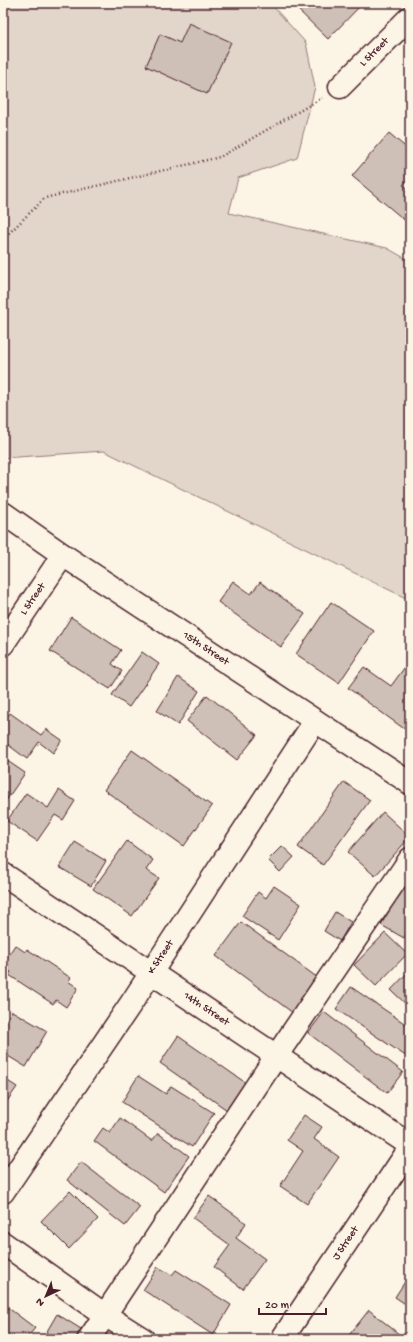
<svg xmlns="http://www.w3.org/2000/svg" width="413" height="1342" viewBox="0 0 413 1342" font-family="'Gochi Hand',sans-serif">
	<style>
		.green { fill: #e2d5ca; stroke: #967a7a }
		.building { fill: #cfc0b7; stroke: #4a1f2b }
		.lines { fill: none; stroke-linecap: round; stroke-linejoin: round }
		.minor-casing { stroke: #4a1f2b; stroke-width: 25 }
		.path { stroke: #4a1f2b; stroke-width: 2.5; stroke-dasharray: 1 3; stroke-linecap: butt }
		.minor { stroke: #fcf5e5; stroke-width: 22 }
		.labels { text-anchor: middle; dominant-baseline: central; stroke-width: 3.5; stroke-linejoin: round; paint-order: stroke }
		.street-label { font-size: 11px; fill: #4a1f2b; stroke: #fcf5e5 }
	</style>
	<rect width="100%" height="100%" fill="#fcf5e5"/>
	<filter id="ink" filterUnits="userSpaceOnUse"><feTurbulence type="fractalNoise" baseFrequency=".025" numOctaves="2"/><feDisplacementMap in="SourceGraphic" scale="8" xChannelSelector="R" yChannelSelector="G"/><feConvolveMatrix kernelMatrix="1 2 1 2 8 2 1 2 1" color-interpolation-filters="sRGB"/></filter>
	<g filter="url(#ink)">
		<polygon class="green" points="3,3 270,3 306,43 315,87 297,158 238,178 229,213 387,248 410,261 410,600 104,451 3,458"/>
		<g class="building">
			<polygon points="291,3 363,3 328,39"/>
			<polygon points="189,23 231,42 207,94 146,66 160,34 180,43"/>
			<polygon points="389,133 410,151 410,177 403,185 410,190 410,221 408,223 352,176"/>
			<polygon points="233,581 251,594 260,582 305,614 281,647 218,602"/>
			<polygon points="331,602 374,631 339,683 296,654"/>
			<polygon points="71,617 121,650 112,664 122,671 110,689 50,651"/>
			<polygon points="142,652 159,664 129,707 112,695"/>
			<polygon points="410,660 410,718 403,728 348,688 364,667 391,686"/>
			<polygon points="178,677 199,691 178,725 157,711"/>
			<polygon points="207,695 257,735 237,760 187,721"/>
			<polygon points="10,713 41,735 46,729 62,740 53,753 39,742 27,759 3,741 3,722"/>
			<polygon points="132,750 212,806 184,846 104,790"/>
			<polygon points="3,758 25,773 3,805"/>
			<polygon points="344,782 370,800 323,865 298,847"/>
			<polygon points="59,790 75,801 63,820 55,815 37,841 7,821 26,793 48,808"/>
			<polygon points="383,812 410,837 375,876 348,852"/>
			<polygon points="127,841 153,860 146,870 159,878 132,916 93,889"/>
			<polygon points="75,842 106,861 91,886 59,867"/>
			<polygon points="282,846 294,857 280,872 268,860"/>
			<polygon points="274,886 301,904 278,940 242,916 258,892 266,898"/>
			<polygon points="403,886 410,890 410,927 404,938 381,925"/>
			<polygon points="335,912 351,922 340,941 324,931"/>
			<polygon points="241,922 318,978 293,1013 216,956"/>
			<polygon points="385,933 407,954 376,986 354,965"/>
			<polygon points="15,945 25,952 27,949 71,978 68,981 78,988 66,1007 56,1000 53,1004 9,975 11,972 3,966 3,963"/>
			<polygon points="410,970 410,1008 391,990"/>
			<polygon points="351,987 410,1027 410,1059 336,1009"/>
			<polygon points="12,1011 47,1031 26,1067 3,1053 3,1026"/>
			<polygon points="324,1012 403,1072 387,1093 308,1033"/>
			<polygon points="178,1036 246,1083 227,1110 160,1063"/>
			<polygon points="138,1076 166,1094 171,1086 214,1113 192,1147 122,1102"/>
			<polygon points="3,1078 17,1087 3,1107"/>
			<polygon points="304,1115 322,1127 314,1139 339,1157 307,1204 280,1186 303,1151 287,1140"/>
			<polygon points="120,1118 152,1141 158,1133 189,1156 164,1192 94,1141 103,1128 110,1133"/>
			<polygon points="81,1162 140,1207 125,1226 67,1180"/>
			<polygon points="70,1191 98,1219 69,1249 41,1221"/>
			<polygon points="209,1196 246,1223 236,1238 265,1259 243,1289 214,1267 230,1245 193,1218"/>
			<polygon points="158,1267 172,1275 176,1270 231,1305 213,1335 143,1290"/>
			<polygon points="410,1274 410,1307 395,1297"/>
			<polygon points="3,1304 35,1328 26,1339 3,1339"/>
			<polygon points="369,1310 405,1339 346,1339"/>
			<polygon points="57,1314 81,1329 75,1339 55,1339 46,1333"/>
		</g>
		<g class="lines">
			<g class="minor-casing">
				<g id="minor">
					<path id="s1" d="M 340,87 L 410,17"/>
					<path id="s2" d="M 3,513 L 63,555 L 410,783"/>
					<path id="s3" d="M 3,644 L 63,555"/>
					<path id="s4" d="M 3,874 L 410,1145"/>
					<path id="s5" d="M 3,1192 L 132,1002 L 315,721"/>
					<polyline points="3,1243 105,1315 143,1339"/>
					<polyline points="89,1339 277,1055 410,859"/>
					<path id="s6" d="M 282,1339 L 410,1148"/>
				</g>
			</g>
			<polyline class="path" points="3,239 45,198 220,157 322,98"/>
			<use href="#minor" class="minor"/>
		</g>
	</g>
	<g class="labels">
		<g class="street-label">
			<text stroke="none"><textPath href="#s1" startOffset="49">L Street</textPath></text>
			<text stroke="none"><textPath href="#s3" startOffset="54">L Street</textPath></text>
			<text stroke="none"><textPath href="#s2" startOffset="244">15th Street</textPath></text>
			<text stroke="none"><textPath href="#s5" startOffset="283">K Street</textPath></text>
			<text stroke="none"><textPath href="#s4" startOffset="244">14th Street</textPath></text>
			<text stroke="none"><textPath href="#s6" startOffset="115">J Street</textPath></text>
		</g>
	</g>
	<rect width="413" height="1342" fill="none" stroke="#fcf5e5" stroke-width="16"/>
	<rect x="8" y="8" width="397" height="1326" fill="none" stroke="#4a1f2b" stroke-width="1.5" filter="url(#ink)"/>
	<g transform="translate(46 1296) rotate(224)" stroke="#fcf5e5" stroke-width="3" paint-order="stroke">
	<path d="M0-3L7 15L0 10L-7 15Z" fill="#4a1f2b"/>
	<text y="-6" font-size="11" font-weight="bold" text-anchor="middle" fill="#4a1f2b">N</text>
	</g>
	<path d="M259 1308v6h67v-6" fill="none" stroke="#4a1f2b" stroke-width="2"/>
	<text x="265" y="1308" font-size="12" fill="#4a1f2b" stroke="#fcf5e5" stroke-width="3" paint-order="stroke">20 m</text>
</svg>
